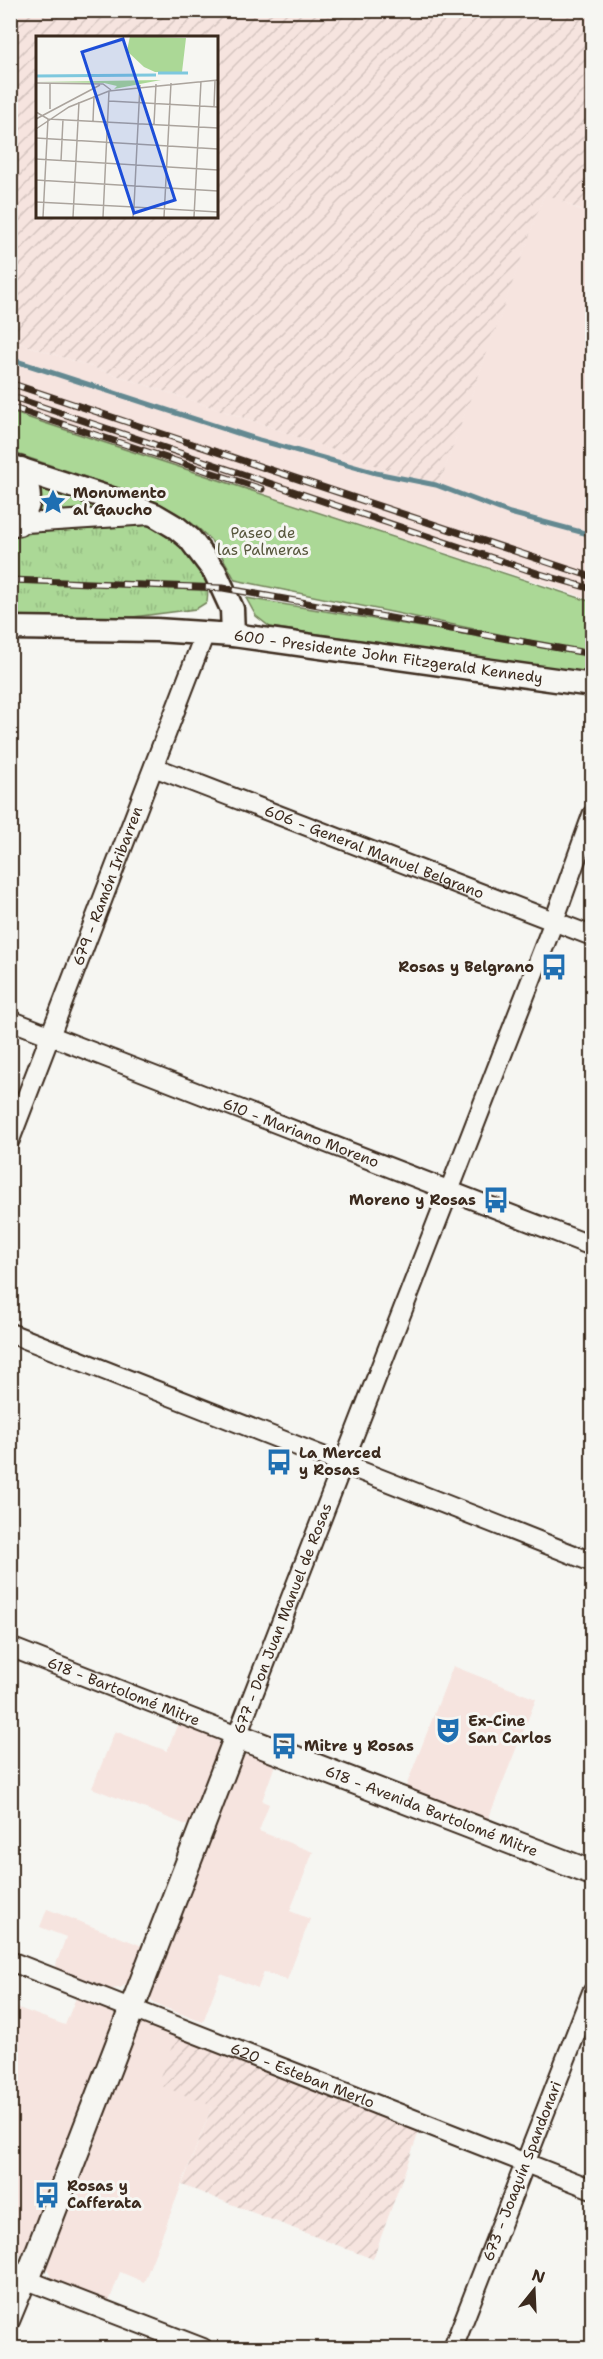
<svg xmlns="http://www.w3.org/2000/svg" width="603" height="2359" viewBox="0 0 603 2359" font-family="'Shantell Sans',sans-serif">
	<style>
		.built { fill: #f6e4df }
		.industrial { fill: url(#industrial-furrows); fill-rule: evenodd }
		.grass { fill: url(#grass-tufts); stroke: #73815a; stroke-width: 1.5 }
		.green { fill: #abd896; stroke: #73815a; stroke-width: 1.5 }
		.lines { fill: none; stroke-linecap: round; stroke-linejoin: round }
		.stream { stroke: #638991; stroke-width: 5 }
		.minor-casing { stroke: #3b2a1e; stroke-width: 22 }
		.tertiary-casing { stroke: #3b2a1e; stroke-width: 27 }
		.secondary-casing { stroke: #3b2a1e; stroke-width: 28 }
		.minor { stroke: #f6f6f2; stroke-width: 18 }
		.tertiary { stroke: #f6f6f2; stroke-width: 22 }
		.secondary { stroke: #f6f6f2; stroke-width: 24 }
		.rail-casing { stroke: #3b2a1e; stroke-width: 7 }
		.rail { stroke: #f6f6f2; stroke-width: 4.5; stroke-dasharray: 14; stroke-linecap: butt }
		.labels { text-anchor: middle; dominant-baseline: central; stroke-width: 6; stroke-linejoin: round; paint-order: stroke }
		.poi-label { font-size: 15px; font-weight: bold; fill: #3b2a1e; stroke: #f6f6f2; text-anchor: start }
		.park-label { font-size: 15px; fill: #57563c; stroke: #f6f6f2 }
		.street-label { font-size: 15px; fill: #3b2a1e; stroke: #f6f6f2 }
		.inset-river { fill: none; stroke: #7ec8de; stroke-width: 3 }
		.inset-road { fill: none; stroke: #aba49d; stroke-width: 1.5 }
		.view { fill: #1d4ed8; fill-opacity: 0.15; stroke: #1d4ed8; stroke-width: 3 }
		.inset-edge { fill: none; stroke: #3b2a1e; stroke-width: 3 }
	</style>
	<defs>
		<pattern id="industrial-furrows" width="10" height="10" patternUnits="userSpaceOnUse" patternTransform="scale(1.5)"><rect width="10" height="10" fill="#f6e4df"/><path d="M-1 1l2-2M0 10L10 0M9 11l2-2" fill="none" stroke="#d4c4bf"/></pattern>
		<pattern id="grass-tufts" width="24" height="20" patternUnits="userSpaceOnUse" patternTransform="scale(1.5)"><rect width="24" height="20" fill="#abd896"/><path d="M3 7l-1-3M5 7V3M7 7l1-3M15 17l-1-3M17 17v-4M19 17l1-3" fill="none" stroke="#94ba81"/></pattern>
	</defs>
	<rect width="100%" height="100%" fill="#f6f6f2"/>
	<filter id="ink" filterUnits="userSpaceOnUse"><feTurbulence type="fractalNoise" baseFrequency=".0167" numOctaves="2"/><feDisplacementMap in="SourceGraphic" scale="12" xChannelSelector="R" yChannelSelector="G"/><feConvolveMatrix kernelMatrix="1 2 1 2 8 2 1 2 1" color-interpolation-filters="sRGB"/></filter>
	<g filter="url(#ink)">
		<g class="built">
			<polygon points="545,192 583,212 592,198 592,600 11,412 11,340 253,421 438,487"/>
			<polygon points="453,1666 536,1699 487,1822 405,1789"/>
			<polygon points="178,1723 215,1736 220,1744 189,1826 92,1788 115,1731 167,1751"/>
			<polygon points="247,1754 254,1754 276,1762 262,1801 269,1804 259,1831 313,1852 290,1911 310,1919 287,1980 264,1972 258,1988 221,1974 203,2022 155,2004 151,2000 150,1992 238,1761"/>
			<polygon points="47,1909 145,1947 130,1982 120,1988 111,1989 55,1967 66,1937 40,1927"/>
			<polygon points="77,1995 113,2012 115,2017 114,2024 29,2245 18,2257 11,2259 10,2005 65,2025"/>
			<polygon points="148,2023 177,2034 212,2106 144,2282 120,2272 109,2302 56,2281 51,2278 46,2265 133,2033 139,2025"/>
		</g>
		<g class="industrial">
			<path d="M 11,10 L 592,11 L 592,198 L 584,212 L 545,193 L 438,488 L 253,421 L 11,340 ZM 38,38 L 216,38 L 216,216 L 38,216 Z"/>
			<polygon points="177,2034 420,2129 373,2259 182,2185 212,2106 157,2084"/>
		</g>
		<g class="grass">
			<polygon points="38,486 99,508 36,513"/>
			<path d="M 148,525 C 177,543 213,563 207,602 L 196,609 L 125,618 L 11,619 L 11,534 Z"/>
		</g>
		<g class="green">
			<path d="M 11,412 L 592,602 L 592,653 L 235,580 C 229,569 223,557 216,547 C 199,524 171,508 145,497 L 11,452 Z"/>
			<polygon points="246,598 592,655 592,674 270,627 256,616"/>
		</g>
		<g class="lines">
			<polyline class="stream" points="10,359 259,440 376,473 436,485 510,513 592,535"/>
			<g class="minor-casing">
				<g id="minor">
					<polyline points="10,524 150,515"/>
					<path id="s1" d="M 154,767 L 592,936"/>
					<path id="s2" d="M 10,1020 L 592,1246"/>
					<path id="s3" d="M 10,1140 L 205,633"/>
					<polyline points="10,1333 592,1562"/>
					<path id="s4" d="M 10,1647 L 237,1736 L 554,921 L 592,815"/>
					<path id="s5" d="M 10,1961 L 592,2189"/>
					<polyline points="10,2321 27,2280 203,2348"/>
					<path id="s6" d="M 453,2348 L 592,1992"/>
				</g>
			</g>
			<g class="tertiary-casing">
				<g id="tertiary">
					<polyline points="10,466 124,503 155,515 177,528 190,539 215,572 232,609 233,635"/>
					<path d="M 18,524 C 33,503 31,492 21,469"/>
					<path id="s7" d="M 10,628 L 156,630 L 233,635 L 592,685"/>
				</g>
			</g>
			<g class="secondary-casing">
				<g id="secondary">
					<path id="s8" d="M 10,2273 L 27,2280 L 237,1736 L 592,1873"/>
				</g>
			</g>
			<use href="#minor" class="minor"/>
			<use href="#tertiary" class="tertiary"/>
			<use href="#secondary" class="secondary"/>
			<g class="rail-casing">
				<g id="rail">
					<polyline points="10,383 592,577"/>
					<polyline points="10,396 537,573 592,589"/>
					<polyline points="10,407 262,489"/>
					<polyline points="10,580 223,588 592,654"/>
				</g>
			</g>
			<use href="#rail" class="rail"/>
		</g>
	</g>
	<defs>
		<g id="sight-bare" transform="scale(2.07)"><path d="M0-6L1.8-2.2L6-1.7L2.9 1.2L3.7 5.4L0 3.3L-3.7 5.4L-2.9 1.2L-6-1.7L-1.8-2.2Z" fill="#1f6fb2" stroke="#f6f6f2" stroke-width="2.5" paint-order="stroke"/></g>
		<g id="bus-bare" transform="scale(2.07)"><path d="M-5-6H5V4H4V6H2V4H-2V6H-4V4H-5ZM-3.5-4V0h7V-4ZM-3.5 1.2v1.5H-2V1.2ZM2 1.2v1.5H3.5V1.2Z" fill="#1f6fb2" stroke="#f6f6f2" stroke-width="2.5" paint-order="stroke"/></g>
		<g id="theatre-bare" transform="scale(2.07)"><path d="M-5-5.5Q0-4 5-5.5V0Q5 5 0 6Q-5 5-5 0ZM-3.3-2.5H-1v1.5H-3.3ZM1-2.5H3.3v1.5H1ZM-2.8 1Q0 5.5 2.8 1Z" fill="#1f6fb2" stroke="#f6f6f2" stroke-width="2.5" paint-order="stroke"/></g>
	</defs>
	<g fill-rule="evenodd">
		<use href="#sight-bare" x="53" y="502"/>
		<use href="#bus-bare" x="554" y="967"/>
		<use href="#bus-bare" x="496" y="1200"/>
		<use href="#bus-bare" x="279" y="1462"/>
		<use href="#theatre-bare" x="448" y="1730"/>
		<use href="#bus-bare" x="284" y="1746"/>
		<use href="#bus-bare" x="47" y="2195"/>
	</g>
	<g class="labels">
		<g class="poi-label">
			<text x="73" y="493">Monumento<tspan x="73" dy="17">al Gaucho</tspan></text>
			<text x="534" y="967" text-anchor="end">Rosas y Belgrano</text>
			<text x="476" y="1200" text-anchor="end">Moreno y Rosas</text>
			<text x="299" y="1453">La Merced<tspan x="299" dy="17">y Rosas</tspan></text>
			<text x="468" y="1721">Ex-Cine<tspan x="468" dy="17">San Carlos</tspan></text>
			<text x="304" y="1746">Mitre y Rosas</text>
			<text x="67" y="2186">Rosas y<tspan x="67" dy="17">Cafferata</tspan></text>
		</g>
		<g class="park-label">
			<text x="263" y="533">Paseo de<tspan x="263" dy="17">las Palmeras</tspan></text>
		</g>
		<g class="street-label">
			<text stroke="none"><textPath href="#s7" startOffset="380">600 - Presidente John Fitzgerald Kennedy</textPath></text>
			<text stroke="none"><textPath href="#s1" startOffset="236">606 - General Manuel Belgrano</textPath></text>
			<text stroke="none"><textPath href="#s3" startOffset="272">679 - Ramón Iribarren</textPath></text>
			<text stroke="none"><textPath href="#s2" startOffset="312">610 - Mariano Moreno</textPath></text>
			<text stroke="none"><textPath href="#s4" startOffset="370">677 - Don Juan Manuel de Rosas</textPath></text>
			<text stroke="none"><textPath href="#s4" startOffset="122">618 - Bartolomé Mitre</textPath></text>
			<text stroke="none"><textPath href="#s8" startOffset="810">618 - Avenida Bartolomé Mitre</textPath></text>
			<text stroke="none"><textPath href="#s5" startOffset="314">620 - Esteban Merlo</textPath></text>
			<text stroke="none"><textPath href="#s6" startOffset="190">673 - Joaquín Spandonari</textPath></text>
		</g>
	</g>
	<g transform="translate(36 36)">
		<rect width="182" height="182" fill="#f6f6f2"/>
		<path d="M 94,0 L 150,2 L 146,36 L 119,36 L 108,31 L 91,15 ZM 125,44 L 78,53 L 81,50 L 68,47 L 0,46 Z" fill="#abd896"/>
		<path class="inset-river" d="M 122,37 L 152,37M 0,40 L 120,39"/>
		<path class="inset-road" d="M 0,47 L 67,48 L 75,54M 73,65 L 182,71M 178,71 L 179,45M 14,73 L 14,48M 0,76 L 12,83 L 182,92M 0,83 L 64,49M 57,85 L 58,60M 118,88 L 120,48M 0,93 L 33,71 L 73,55 L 182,44M 0,102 L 182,113M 0,123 L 100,129 L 104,49M 25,125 L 27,83M 0,144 L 182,155M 0,166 L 98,171 L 100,129 L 182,134M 7,181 L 12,83M 37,181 L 43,66M 67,181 L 73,55M 97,181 L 98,171 L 182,176M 128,181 L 135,47M 158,181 L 165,45"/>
		<path class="view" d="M 87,3 L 139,164 L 98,177 L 46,16 Z"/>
		<rect width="182" height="182" class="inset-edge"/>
	</g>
	<rect width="603" height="2359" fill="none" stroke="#f6f6f2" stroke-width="36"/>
	<rect x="18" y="18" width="567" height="2323" fill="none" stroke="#3b2a1e" stroke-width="2" filter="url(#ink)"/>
	<g transform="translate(534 2290) rotate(18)" stroke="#f6f6f2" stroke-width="4.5" paint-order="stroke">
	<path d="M0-4.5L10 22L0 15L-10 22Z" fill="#3b2a1e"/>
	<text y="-9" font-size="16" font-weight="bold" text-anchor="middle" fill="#3b2a1e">N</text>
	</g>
</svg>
